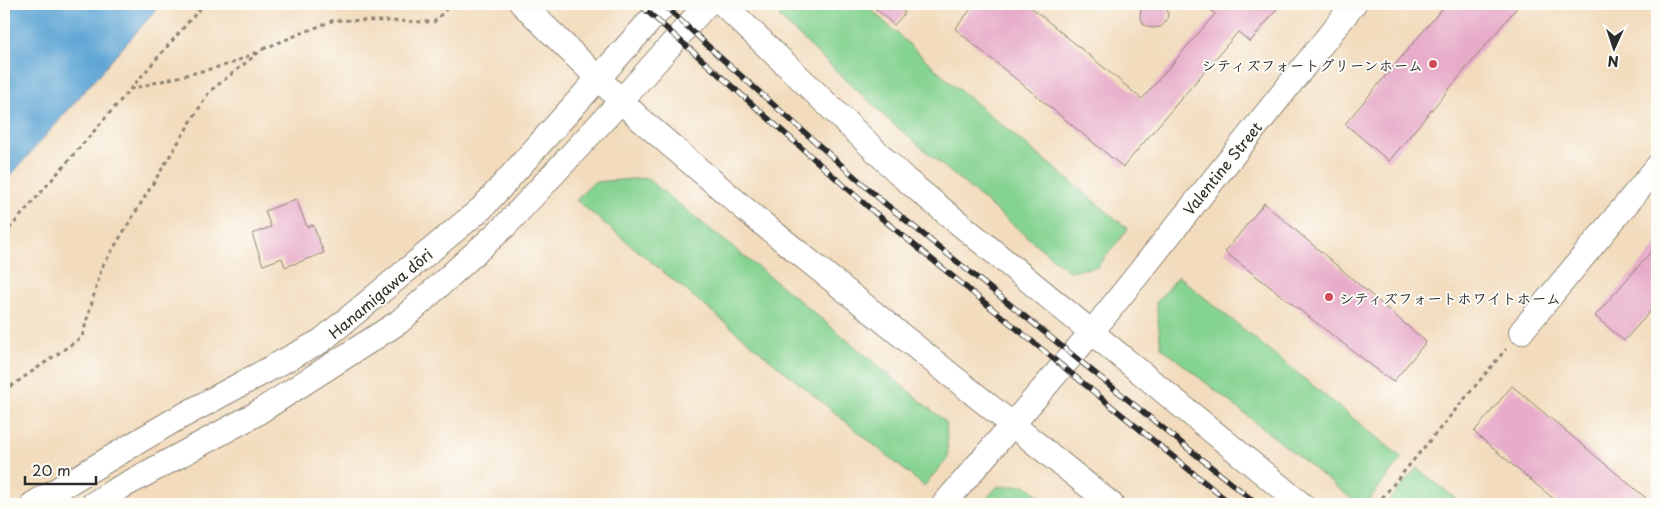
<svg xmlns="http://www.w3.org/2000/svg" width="1661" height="508" viewBox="0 0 1661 508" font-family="'Playpen Sans','Klee One',sans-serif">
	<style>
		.green { fill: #85d391; stroke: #587f5e }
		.water { fill: #5fa6d5; stroke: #456880 }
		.building { fill: #e7acc9 }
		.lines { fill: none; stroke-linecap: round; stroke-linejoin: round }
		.minor-casing { stroke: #8e8474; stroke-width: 26 }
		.path { stroke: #8e8474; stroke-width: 3; stroke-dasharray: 4 4; stroke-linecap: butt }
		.minor { stroke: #fff; stroke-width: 24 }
		.rail-casing { stroke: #2b2b2b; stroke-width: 5.5 }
		.rail { stroke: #fdfcf7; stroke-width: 4; stroke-dasharray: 11; stroke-linecap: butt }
		.poi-dot { fill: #d1495b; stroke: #fdfcf7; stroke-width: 2 }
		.labels { text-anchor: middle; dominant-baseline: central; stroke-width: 4; stroke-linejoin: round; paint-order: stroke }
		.poi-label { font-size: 15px; font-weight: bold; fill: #2b2b2b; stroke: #fdfcf7; text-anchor: end }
		.street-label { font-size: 15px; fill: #2b2b2b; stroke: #fdfcf7 }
	</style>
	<rect width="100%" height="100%" fill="#fdfcf7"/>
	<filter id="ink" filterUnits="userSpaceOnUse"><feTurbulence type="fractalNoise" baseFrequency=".02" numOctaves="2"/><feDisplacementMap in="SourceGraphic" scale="10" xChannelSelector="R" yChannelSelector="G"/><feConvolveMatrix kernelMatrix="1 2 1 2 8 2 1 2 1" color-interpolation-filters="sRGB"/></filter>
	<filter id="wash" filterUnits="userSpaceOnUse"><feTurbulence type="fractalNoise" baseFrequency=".0096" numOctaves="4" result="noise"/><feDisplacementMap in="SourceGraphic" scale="20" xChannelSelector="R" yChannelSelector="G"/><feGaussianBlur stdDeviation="1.12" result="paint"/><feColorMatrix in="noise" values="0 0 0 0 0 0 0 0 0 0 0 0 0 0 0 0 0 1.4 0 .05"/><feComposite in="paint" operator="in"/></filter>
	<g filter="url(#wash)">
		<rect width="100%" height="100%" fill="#f2dcbd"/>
		<g class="green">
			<polygon points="779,4 865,4 950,82 1128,229 1097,267 1068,271 890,121 780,18"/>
			<polygon points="646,178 789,292 946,422 948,458 924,486 576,200 594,182"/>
			<polygon points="1178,276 1402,458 1368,501 1358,504 1161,347 1156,303"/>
			<polygon points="1417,468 1421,471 1462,504 1386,504"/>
			<polygon points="1026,485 1049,504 982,504 997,487"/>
		</g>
		<polygon class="water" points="4,4 161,4 4,183"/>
		<g id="blocks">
			<g class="building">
				<polygon points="870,4 894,4 905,13 894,25"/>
				<polygon points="975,4 1027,4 1142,99 1215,14 1210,9 1214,4 1281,4 1250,42 1238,32 1123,167 955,29"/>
				<polygon points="1145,4 1164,4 1168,12 1167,20 1161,27 1152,28 1144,25 1140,17 1141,8"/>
				<polygon points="1446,4 1520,4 1389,161 1345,124"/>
				<polygon points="1653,4 1657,4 1657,15"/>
				<polygon points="296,199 307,227 313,225 324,253 285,267 282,258 263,265 252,234 271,227 265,211"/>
				<polygon points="1264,203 1426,342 1393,382 1225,252"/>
				<polygon points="1657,245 1657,304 1624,341 1595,316"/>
				<polygon points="1512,386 1653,504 1560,504 1515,467 1474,432"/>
			</g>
		</g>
	</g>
	<g filter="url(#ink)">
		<use href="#blocks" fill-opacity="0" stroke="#8e8474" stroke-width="1"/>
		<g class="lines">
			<g class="minor-casing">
				<g id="minor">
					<polyline points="522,4 640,119 753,216 1111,504"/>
					<polyline points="723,4 905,179 1301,504"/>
					<polyline points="1521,332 1657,167"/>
					<polyline points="33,504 171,422 321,341 482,208 665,4"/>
					<polyline points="93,504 114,491 254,415 399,322 506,225 621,101 707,4"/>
					<polyline points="944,504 1091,333 1354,4"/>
				</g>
			</g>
			<g class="path">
				<polyline points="263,49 334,20 434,22 451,4"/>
				<polyline points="130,89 230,64 257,52"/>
				<polyline points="4,235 204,4"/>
				<polyline points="4,391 82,337 102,267 209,92 263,49"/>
				<polyline points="1377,504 1506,349"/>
			</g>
			<use href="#minor" class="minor"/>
			<g class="rail-casing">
				<g id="rail">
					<polyline points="639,4 874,212 1231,504"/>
					<polyline points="663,4 721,58 882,201 1257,504"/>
				</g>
			</g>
			<use href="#rail" class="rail"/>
		</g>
	</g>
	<g class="poi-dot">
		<circle cx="1433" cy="64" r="5"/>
		<circle cx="1329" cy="297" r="5"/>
	</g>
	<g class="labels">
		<g class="poi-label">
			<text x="1423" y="64">シティズフォートグリーンホーム</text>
			<text x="1339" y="297" text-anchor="start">シティズフォートホワイトホーム</text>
		</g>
		<g class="street-label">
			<text transform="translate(1222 168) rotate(-51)">Valentine Street</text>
			<text transform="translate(380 293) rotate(-40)">Hanamigawa dōri</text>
		</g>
	</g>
	<rect width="1661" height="508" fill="none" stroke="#fdfcf7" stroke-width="20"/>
	<g transform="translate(1614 48) rotate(183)" stroke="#fdfcf7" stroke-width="4" paint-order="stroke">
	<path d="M0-4L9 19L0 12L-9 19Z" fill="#2b2b2b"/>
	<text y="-8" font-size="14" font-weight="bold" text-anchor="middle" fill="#2b2b2b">N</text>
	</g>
	<path d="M25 476v8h71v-8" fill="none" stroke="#2b2b2b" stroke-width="2.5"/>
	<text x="32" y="476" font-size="15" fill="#2b2b2b" stroke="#fdfcf7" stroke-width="4" paint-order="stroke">20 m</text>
</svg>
